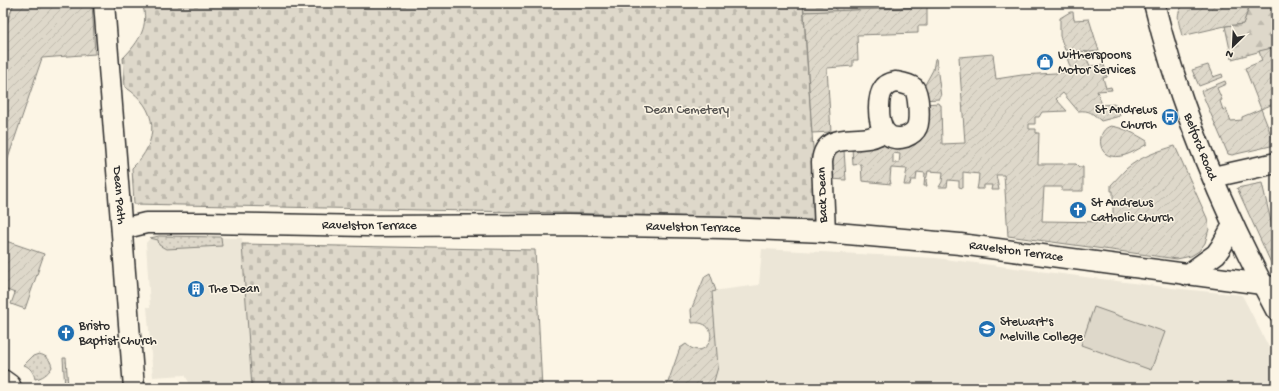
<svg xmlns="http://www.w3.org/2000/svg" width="1279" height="391" viewBox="0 0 1279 391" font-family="'Gochi Hand',sans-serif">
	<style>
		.built { fill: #ece6d7 }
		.grass { fill: url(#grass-dots); stroke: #84827a }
		.forest { fill: url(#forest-firs); stroke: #84827a }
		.cemetery { fill: url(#cemetery-stones); stroke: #84827a }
		.park { fill: #ded8ca; stroke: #84827a }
		.garden { fill: url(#garden-furrows); stroke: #84827a; fill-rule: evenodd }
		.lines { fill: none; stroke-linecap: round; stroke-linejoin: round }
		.minor-casing { stroke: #2b2b2b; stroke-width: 23 }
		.minor { stroke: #fcf5e5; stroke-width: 20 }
		.labels { text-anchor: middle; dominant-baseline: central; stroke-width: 3; stroke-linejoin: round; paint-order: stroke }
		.poi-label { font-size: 13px; fill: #2b2b2b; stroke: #fcf5e5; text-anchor: start }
		.park-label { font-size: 13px; fill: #585653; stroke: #fcf5e5 }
		.street-label { font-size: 13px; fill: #2b2b2b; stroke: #fcf5e5 }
	</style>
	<defs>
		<pattern id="grass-dots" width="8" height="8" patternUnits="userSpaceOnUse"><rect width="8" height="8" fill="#ded8ca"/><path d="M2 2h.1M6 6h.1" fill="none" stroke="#bfbaae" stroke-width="1.8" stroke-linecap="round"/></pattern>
		<pattern id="forest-firs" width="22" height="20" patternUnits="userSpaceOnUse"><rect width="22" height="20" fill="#ded8ca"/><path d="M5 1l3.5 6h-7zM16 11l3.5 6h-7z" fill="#bfbaae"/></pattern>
		<pattern id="cemetery-stones" width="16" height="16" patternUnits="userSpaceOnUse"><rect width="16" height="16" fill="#ded8ca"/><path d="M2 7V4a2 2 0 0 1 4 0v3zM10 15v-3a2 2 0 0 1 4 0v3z" fill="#bfbaae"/></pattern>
		<pattern id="garden-furrows" width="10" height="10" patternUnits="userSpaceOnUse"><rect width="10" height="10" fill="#ded8ca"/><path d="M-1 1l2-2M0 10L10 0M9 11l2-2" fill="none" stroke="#bfbaae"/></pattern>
	</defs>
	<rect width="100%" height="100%" fill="#fcf5e5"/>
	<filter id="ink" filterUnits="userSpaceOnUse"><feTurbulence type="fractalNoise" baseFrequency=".025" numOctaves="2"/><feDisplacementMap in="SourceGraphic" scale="8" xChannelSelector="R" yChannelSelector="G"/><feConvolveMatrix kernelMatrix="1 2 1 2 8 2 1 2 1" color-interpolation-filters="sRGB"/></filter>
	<g filter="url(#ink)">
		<g class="built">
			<polygon points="159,236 242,238 252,388 192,388 185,375 153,377 147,307 150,307 146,243 150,238"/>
			<polygon points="762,249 936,258 1172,288 1241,295 1243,297 1276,361 1276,388 712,388 718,367 712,291 759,285"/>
		</g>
		<g class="grass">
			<polygon points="875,3 1048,3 836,11 835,5"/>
			<polygon points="159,236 221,237 222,246 166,249 159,245 158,240 150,238"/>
			<path d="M 39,354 C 47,356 50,359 52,367 C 48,374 42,378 35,379 C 34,373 30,367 24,365 L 33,356 Z"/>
			<polygon points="63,358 66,358 68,388 65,388"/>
		</g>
		<g class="forest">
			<polygon points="803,3 835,3 836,11 804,12"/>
			<polygon points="1253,3 1276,3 1276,47 1232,59 1225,26 1243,24 1249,7"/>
		</g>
		<g class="cemetery">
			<path d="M 142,3 L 803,3 L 818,220 L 566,213 L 134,204 L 132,168 C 160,142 159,108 125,87 L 123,58 C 139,42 150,26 142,3 Z"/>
			<polygon points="242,244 535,250 542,388 252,388"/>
		</g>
		<polygon class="park" points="1094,307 1165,332 1151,370 1081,345"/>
		<g class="garden">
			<polygon points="7,3 92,3 95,54 42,58 3,173 3,35 13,5"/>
			<path d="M 1185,3 L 1243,3 L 1249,7 L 1243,24 L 1225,26 L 1182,36 C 1179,22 1174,14 1185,3 Z"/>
			<polygon points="927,7 927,26 918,26 918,33 857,35 858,60 853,60 853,66 827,68 831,132 812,133 804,12"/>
			<polygon points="1070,12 1073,12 1074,20 1089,19 1099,51 1090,52 1065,50 1060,36 1060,18"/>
			<polygon points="1276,47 1276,103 1261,109 1275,145 1232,155 1228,154 1201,91 1225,81 1226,84 1217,88 1222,100 1220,101 1223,110 1226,109 1231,121 1242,120 1242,117 1261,109 1245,68 1262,61 1259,51"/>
			<path d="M 993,54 L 996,79 L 1022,75 L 1072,72 L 1067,58 L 1087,59 L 1090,66 L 1104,65 L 1105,68 L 1103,69 L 1105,75 L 1107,75 L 1107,77 L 1103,78 L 1106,88 L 1111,87 L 1112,90 L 1097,91 L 1102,105 L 1116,104 L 1120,116 L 1101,121 C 1092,113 1090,110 1078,111 L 1063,93 L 1056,99 L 1067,111 L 1042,112 L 1039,117 L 1035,117 L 1035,124 L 1029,124 L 1029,129 L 1036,129 L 1036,133 L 1039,133 L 1038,164 L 1076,164 L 1079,167 L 1083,167 L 1083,191 L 1062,191 L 1062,187 L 1044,187 L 1042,221 L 1113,222 L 1113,191 L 1111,191 L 1111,185 C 1116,180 1121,174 1126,169 C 1140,157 1158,151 1175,146 L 1207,218 L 1209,229 L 1205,243 L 1199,251 L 1191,256 L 1177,259 L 1008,236 L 1004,175 L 996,175 L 999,190 L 991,190 L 992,185 L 984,185 L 984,189 L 977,189 L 978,184 L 979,174 L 963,172 L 963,188 L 959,187 L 959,181 L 948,180 L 947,187 L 939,187 L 942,182 L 943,172 L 928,171 L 926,181 L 927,186 L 924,186 L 925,173 L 917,172 L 916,180 L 911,180 L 910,185 L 904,185 L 907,169 L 891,168 L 890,179 L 891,184 L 862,181 L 861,164 L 853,165 L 852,147 L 901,144 L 923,104 L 939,103 L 940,105 L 941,105 L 942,144 L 965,143 L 959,57 ZM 893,153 L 900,154 L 899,163 L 893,163 Z"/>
			<polygon points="936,58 941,97 939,97 939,99 922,100 922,90 933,70 935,59"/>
			<polygon points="1208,65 1213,77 1222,74 1223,77 1199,86 1192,70"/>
			<path d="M 1111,126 C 1124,128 1136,134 1147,141 L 1147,144 C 1137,150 1123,159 1111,156 C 1097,154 1097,129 1111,126 Z"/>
			<polygon points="844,150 846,180 830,179 832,157 837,152"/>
			<polygon points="1262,183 1276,243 1276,266 1273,266 1271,263 1237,188"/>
			<polygon points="3,240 44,254 25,309 11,304 15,293 4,289 3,293"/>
			<path d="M 710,273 L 716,291 L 712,292 L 718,367 L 712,388 L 666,388 L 680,348 L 686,344 C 709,366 725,319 692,323 L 691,310 L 705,276 Z"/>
		</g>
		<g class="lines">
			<g class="minor-casing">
				<g id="minor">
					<path id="s1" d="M 104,3 L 134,388"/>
					<path id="s2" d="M 1154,3 C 1180,110 1224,213 1276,310"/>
					<path d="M 896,82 C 902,83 909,84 914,88 C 919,94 920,120 917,127 C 915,132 910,135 905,137 C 885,143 879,125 879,109 C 879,96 881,84 896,82 Z"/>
					<polyline points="1213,177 1276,163"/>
					<path id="s3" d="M 122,229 L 146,223 L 205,223 L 368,226 L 568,225 L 723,228 L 825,232 L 960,244 L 1240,281 L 1262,284 L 1276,289"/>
					<path d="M 825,232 L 822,162 C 825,126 865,149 883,131"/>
					<polyline points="1187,275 1216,254 1221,247 1233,225"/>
					<polyline points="3,380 10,385 11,388"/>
				</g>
			</g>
			<use href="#minor" class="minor"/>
		</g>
	</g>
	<defs>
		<g id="shop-disc" transform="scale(0.9)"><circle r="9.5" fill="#1f6fb2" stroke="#fcf5e5"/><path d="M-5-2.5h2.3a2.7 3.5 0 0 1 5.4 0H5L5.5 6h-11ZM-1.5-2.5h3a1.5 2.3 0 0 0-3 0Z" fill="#fff"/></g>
		<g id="bus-disc" transform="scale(0.9)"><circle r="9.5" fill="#1f6fb2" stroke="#fcf5e5"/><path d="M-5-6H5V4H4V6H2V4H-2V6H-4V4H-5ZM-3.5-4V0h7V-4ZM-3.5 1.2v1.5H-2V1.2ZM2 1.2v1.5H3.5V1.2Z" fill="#fff"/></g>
		<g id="church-disc" transform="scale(0.9)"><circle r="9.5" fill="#1f6fb2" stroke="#fcf5e5"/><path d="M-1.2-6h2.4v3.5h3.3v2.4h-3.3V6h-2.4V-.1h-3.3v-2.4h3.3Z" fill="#fff"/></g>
		<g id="building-disc" transform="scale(0.9)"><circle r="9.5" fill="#1f6fb2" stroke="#fcf5e5"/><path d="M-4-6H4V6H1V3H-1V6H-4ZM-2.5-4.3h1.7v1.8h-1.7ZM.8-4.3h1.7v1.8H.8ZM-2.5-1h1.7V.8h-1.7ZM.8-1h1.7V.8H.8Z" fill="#fff"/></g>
		<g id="school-disc" transform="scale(0.9)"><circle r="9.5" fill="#1f6fb2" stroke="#fcf5e5"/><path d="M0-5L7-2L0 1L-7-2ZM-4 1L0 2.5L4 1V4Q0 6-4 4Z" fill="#fff"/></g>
	</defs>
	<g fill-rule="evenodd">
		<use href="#shop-disc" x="1045" y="62"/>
		<use href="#bus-disc" x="1170" y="117"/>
		<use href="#church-disc" x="1078" y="210"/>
		<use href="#building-disc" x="196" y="289"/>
		<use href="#school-disc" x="987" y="329"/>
		<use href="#church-disc" x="66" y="333"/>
	</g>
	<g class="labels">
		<g class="poi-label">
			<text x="1058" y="55">Witherspoons<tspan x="1058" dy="15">Motor Services</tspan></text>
			<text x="1157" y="110" text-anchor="end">St Andrews<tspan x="1157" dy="15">Church</tspan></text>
			<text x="1091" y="203">St Andrews<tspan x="1091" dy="15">Catholic Church</tspan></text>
			<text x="209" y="289">The Dean</text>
			<text x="1000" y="322">Stewart's<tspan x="1000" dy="15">Melville College</tspan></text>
			<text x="79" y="326">Bristo<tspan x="79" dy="15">Baptist Church</tspan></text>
		</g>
		<g class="park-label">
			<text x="687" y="110">Dean Cemetery</text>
		</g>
		<g class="street-label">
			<text stroke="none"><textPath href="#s2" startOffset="151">Belford Road</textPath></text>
			<text transform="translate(823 195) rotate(-92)">Back Dean</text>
			<text stroke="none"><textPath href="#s1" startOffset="193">Dean Path</textPath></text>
			<text stroke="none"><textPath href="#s3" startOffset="248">Ravelston Terrace</textPath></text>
			<text stroke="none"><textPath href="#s3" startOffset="572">Ravelston Terrace</textPath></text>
			<text stroke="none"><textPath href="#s3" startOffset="896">Ravelston Terrace</textPath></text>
		</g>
	</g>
	<rect width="1279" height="391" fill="none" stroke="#fcf5e5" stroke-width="16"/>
	<rect x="8" y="8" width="1263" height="375" fill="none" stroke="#2b2b2b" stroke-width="1.5" filter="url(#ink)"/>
	<g transform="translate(1233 46) rotate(204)" stroke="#fcf5e5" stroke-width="3" paint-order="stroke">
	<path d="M0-3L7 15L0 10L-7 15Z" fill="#2b2b2b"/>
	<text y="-6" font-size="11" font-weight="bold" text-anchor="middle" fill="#2b2b2b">N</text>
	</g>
</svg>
